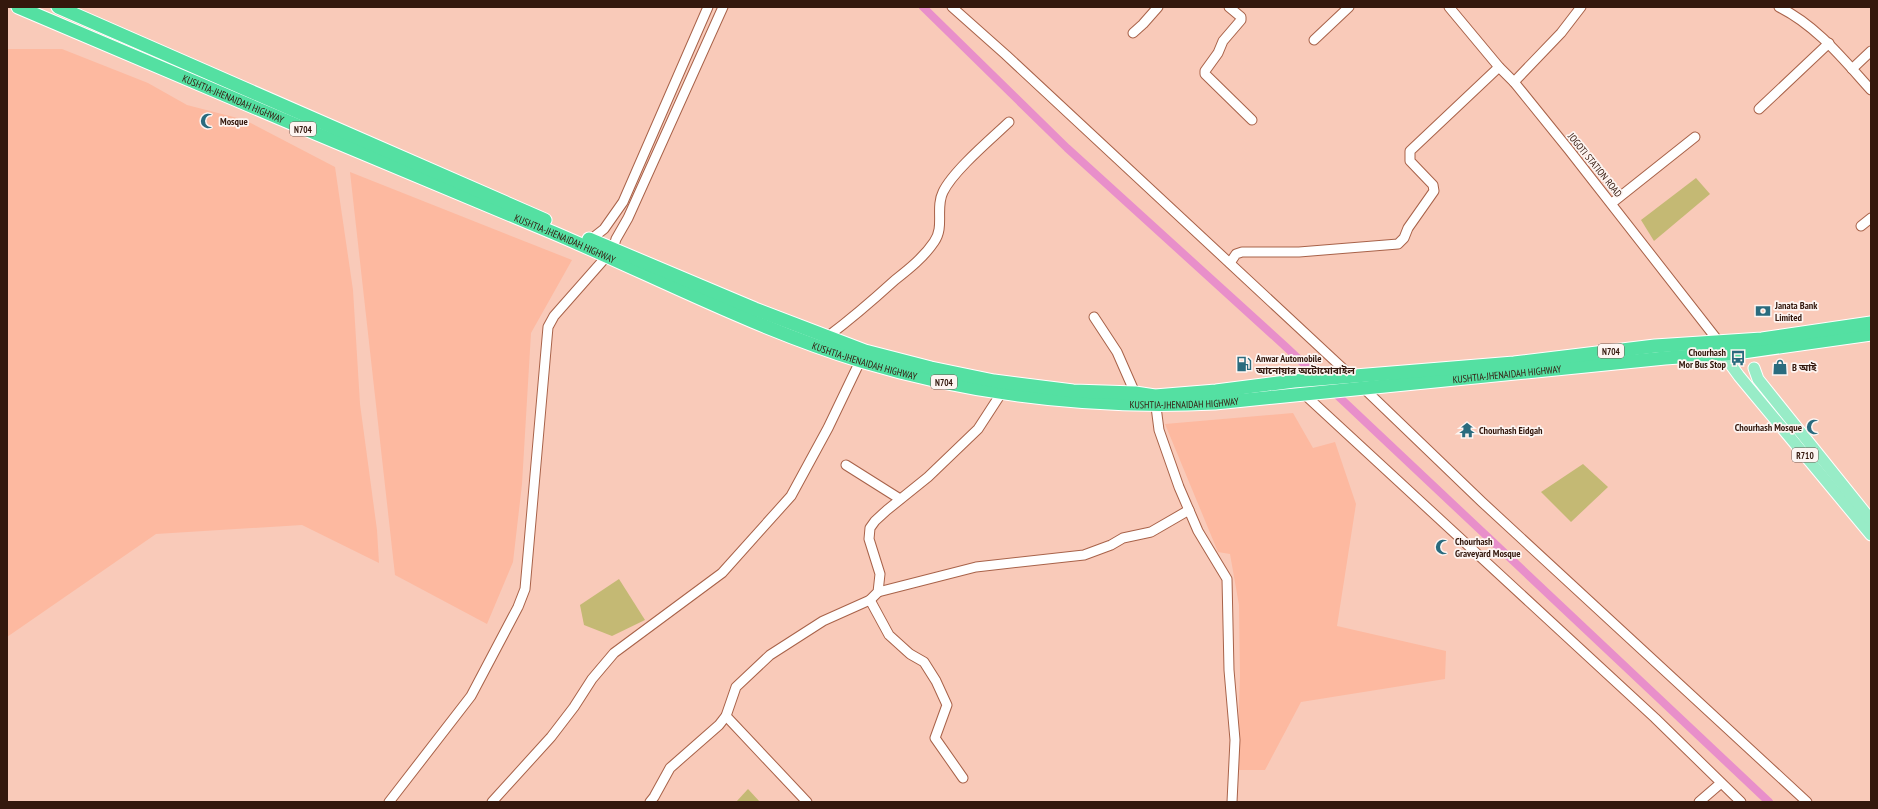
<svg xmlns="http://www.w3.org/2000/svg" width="1878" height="809" viewBox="0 0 1878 809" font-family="'PT Sans Narrow','Noto Sans Bengali',sans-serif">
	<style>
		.built { fill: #fdb9a0 }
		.green { fill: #c4b974 }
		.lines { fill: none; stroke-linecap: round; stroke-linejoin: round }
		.canal { stroke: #e88fca; stroke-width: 8 }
		.minor-casing { stroke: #a86249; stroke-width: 11 }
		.major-casing { stroke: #fff; stroke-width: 13 }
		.highway-casing { stroke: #fff; stroke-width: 15 }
		.minor { stroke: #fff; stroke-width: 9 }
		.major { stroke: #98ecc7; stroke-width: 11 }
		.highway { stroke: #54e0a2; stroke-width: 13 }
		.labels { text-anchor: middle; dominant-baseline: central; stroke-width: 3.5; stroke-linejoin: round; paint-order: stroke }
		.shield { fill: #fdf5f2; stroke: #705a52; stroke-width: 1 }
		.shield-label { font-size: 9px; font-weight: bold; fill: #34180d }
		.street-label { font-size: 10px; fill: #34180d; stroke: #fdf5f2 }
		.poi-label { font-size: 10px; font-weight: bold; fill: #34180d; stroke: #fdf5f2; text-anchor: start }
	</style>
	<rect width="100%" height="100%" fill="#f9cab9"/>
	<g class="built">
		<polygon points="7,49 62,49 148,83 187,105 245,120 335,167 353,290 360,404 377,530 379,563 302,525 156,534 7,637"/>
		<polygon points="350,172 572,260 531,333 522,484 513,562 487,624 395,575"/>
		<polygon points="1293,413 1313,448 1335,442 1356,504 1337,626 1446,651 1445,679 1301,702 1265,770 1237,770 1240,675 1239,605 1230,554 1218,552 1165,424"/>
	</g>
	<g class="green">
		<polygon points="1696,178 1710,194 1654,241 1641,220"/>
		<polygon points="1583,464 1608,487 1571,522 1541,492"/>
		<polygon points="619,579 645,620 612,636 584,625 580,605"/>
		<polygon points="748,789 760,802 736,802"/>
	</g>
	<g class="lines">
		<polyline class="canal" points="923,7 1067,148 1286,347 1769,802"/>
		<g class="minor-casing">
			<g id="minor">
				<polyline points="952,7 1006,55 1351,376 1482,502 1807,802"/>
				<polyline points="1229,7 1241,17 1241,20 1223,41 1218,53 1205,71 1205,74 1252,120"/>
				<polyline points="1449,7 1499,67 1514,82 1569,150 1719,342"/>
				<path d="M 1779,7 C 1817,26 1843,59 1871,90"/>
				<polyline points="1133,33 1143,24 1158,7"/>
				<polyline points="1314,40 1349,7"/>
				<polyline points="1852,69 1871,51"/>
				<polyline points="1514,82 1561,33 1581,7"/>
				<polyline points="1759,109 1829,43"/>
				<polyline points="1612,203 1695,137"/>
				<polyline points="1861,226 1871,218"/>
				<polyline points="590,240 604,229 623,202 708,7"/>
				<polyline points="613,249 616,239 628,218 723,7"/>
				<polyline points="1230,263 1236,254 1242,252 1299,252 1398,244 1404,238 1408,228 1434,191 1433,185 1410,161 1410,151 1499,67"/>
				<polyline points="1094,317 1117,352 1135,393"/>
				<path d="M 827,337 C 851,319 873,300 895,280 C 909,269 924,257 934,242 C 945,227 935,208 943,192 C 953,171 991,139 1009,122"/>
				<polyline points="1304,394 1655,718 1741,802"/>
				<polyline points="1155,399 1159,430 1179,487 1198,531 1227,579 1229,670 1235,740 1232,802"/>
				<polyline points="846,465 900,499"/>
				<polyline points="878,592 976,567 1084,555 1111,545 1123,538 1151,532 1189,510"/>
				<polyline points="870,600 889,635 910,654 924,662 936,681 947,705 935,738 963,778"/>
				<polyline points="726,716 807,802"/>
				<polyline points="389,802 471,696 518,607 525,589 548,327 554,316 606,257"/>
				<polyline points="492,802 551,737 574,707 592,679 614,653 722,573 791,496 828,428 863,355"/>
				<polyline points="650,802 654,797 670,768 719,725 726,716 736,687 770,655 823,621 870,600 878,592 880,574 869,539 870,528 875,521 887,510 928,477 978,429 1004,389"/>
				<polyline points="1699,802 1721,783"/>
			</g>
		</g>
		<g class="major-casing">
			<g id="major">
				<polyline points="1721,348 1723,354 1739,376 1871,535"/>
				<polyline points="1754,368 1758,379 1871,520"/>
			</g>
		</g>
		<g class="highway-casing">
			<g id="highway">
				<path id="s1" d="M 18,7 C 196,83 375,159 554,233 C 655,276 756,329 861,361 C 977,396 1094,409 1215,403 L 1665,358 L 1736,353 L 1871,334"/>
				<polyline points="58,7 545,220"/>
				<polyline points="589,239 755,309 865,351 931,368 994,381 1073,391 1135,393 1155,396 1216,391 1294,381 1514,363 1655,346 1762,339 1871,323"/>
			</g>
		</g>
		<use href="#minor" class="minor"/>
		<use href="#major" class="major"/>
		<use href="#highway" class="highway"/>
	</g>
	<defs>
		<g id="mosque-bare" transform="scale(1.2)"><path d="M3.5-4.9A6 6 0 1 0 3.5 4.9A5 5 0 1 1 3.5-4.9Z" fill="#2a6b7e" stroke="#fdf5f2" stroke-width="2.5" paint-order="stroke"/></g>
		<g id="bank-bare" transform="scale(1.2)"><path d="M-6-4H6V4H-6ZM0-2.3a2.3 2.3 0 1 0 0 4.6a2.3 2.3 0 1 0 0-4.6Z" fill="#2a6b7e" stroke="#fdf5f2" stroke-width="2.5" paint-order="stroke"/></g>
		<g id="bus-bare" transform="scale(1.2)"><path d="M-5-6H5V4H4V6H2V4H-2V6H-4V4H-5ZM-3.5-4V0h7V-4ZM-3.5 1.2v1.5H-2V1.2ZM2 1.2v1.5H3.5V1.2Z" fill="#2a6b7e" stroke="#fdf5f2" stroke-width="2.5" paint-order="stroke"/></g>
		<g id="fuel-bare" transform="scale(1.2)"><path d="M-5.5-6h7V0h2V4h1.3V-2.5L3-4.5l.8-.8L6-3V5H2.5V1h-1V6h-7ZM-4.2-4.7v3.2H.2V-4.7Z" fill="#2a6b7e" stroke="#fdf5f2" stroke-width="2.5" paint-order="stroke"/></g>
		<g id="shop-bare" transform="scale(1.2)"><path d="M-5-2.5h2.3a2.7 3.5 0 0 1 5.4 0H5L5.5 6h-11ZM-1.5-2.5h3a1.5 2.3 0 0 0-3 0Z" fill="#2a6b7e" stroke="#fdf5f2" stroke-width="2.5" paint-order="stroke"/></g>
		<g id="temple-bare" transform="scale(1.2)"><path d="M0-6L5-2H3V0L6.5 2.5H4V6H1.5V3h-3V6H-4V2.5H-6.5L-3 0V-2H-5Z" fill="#2a6b7e" stroke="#fdf5f2" stroke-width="2.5" paint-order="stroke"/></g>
	</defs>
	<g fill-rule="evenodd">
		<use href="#mosque-bare" x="208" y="121"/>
		<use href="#bank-bare" x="1763" y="311"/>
		<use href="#bus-bare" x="1738" y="358"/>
		<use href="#fuel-bare" x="1244" y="364"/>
		<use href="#shop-bare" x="1780" y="367"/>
		<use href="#mosque-bare" x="1814" y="427"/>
		<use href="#temple-bare" x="1467" y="430"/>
		<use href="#mosque-bare" x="1443" y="547"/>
	</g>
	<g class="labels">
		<g class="shield">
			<rect x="290" y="122" width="26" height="14" rx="3"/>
			<rect x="1598" y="344" width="26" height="14" rx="3"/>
			<rect x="931" y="375" width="26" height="14" rx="3"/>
			<rect x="1792" y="448" width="26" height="14" rx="3"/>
		</g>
		<g class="shield-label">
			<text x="303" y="129">N704</text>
			<text x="1611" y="351">N704</text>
			<text x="944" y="382">N704</text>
			<text x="1805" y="455">R710</text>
		</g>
		<g class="street-label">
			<text stroke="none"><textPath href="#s1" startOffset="234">KUSHTIA-JHENAIDAH HIGHWAY</textPath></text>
			<text transform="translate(1595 165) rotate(51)">JOGOTI STATION ROAD</text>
			<text stroke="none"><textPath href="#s1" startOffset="594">KUSHTIA-JHENAIDAH HIGHWAY</textPath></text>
			<text stroke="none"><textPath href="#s1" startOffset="918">KUSHTIA-JHENAIDAH HIGHWAY</textPath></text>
			<text stroke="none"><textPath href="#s1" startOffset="1566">KUSHTIA-JHENAIDAH HIGHWAY</textPath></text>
			<text stroke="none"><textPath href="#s1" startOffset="1242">KUSHTIA-JHENAIDAH HIGHWAY</textPath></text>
		</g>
		<g class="poi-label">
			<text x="220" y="121">Mosque</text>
			<text x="1775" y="305">Janata Bank<tspan x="1775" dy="12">Limited</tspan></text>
			<text x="1726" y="352" text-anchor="end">Chourhash<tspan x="1726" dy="12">Mor Bus Stop</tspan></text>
			<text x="1256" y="358">Anwar Automobile<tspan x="1256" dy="12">আনোয়ার অটোমোবাইল</tspan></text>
			<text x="1792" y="367">B আই</text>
			<text x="1802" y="427" text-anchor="end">Chourhash Mosque</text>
			<text x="1479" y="430">Chourhash Eidgah</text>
			<text x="1455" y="541">Chourhash<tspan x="1455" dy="12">Graveyard Mosque</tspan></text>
		</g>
	</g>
	<rect width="1878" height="809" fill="none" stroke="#34180d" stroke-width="16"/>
</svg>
